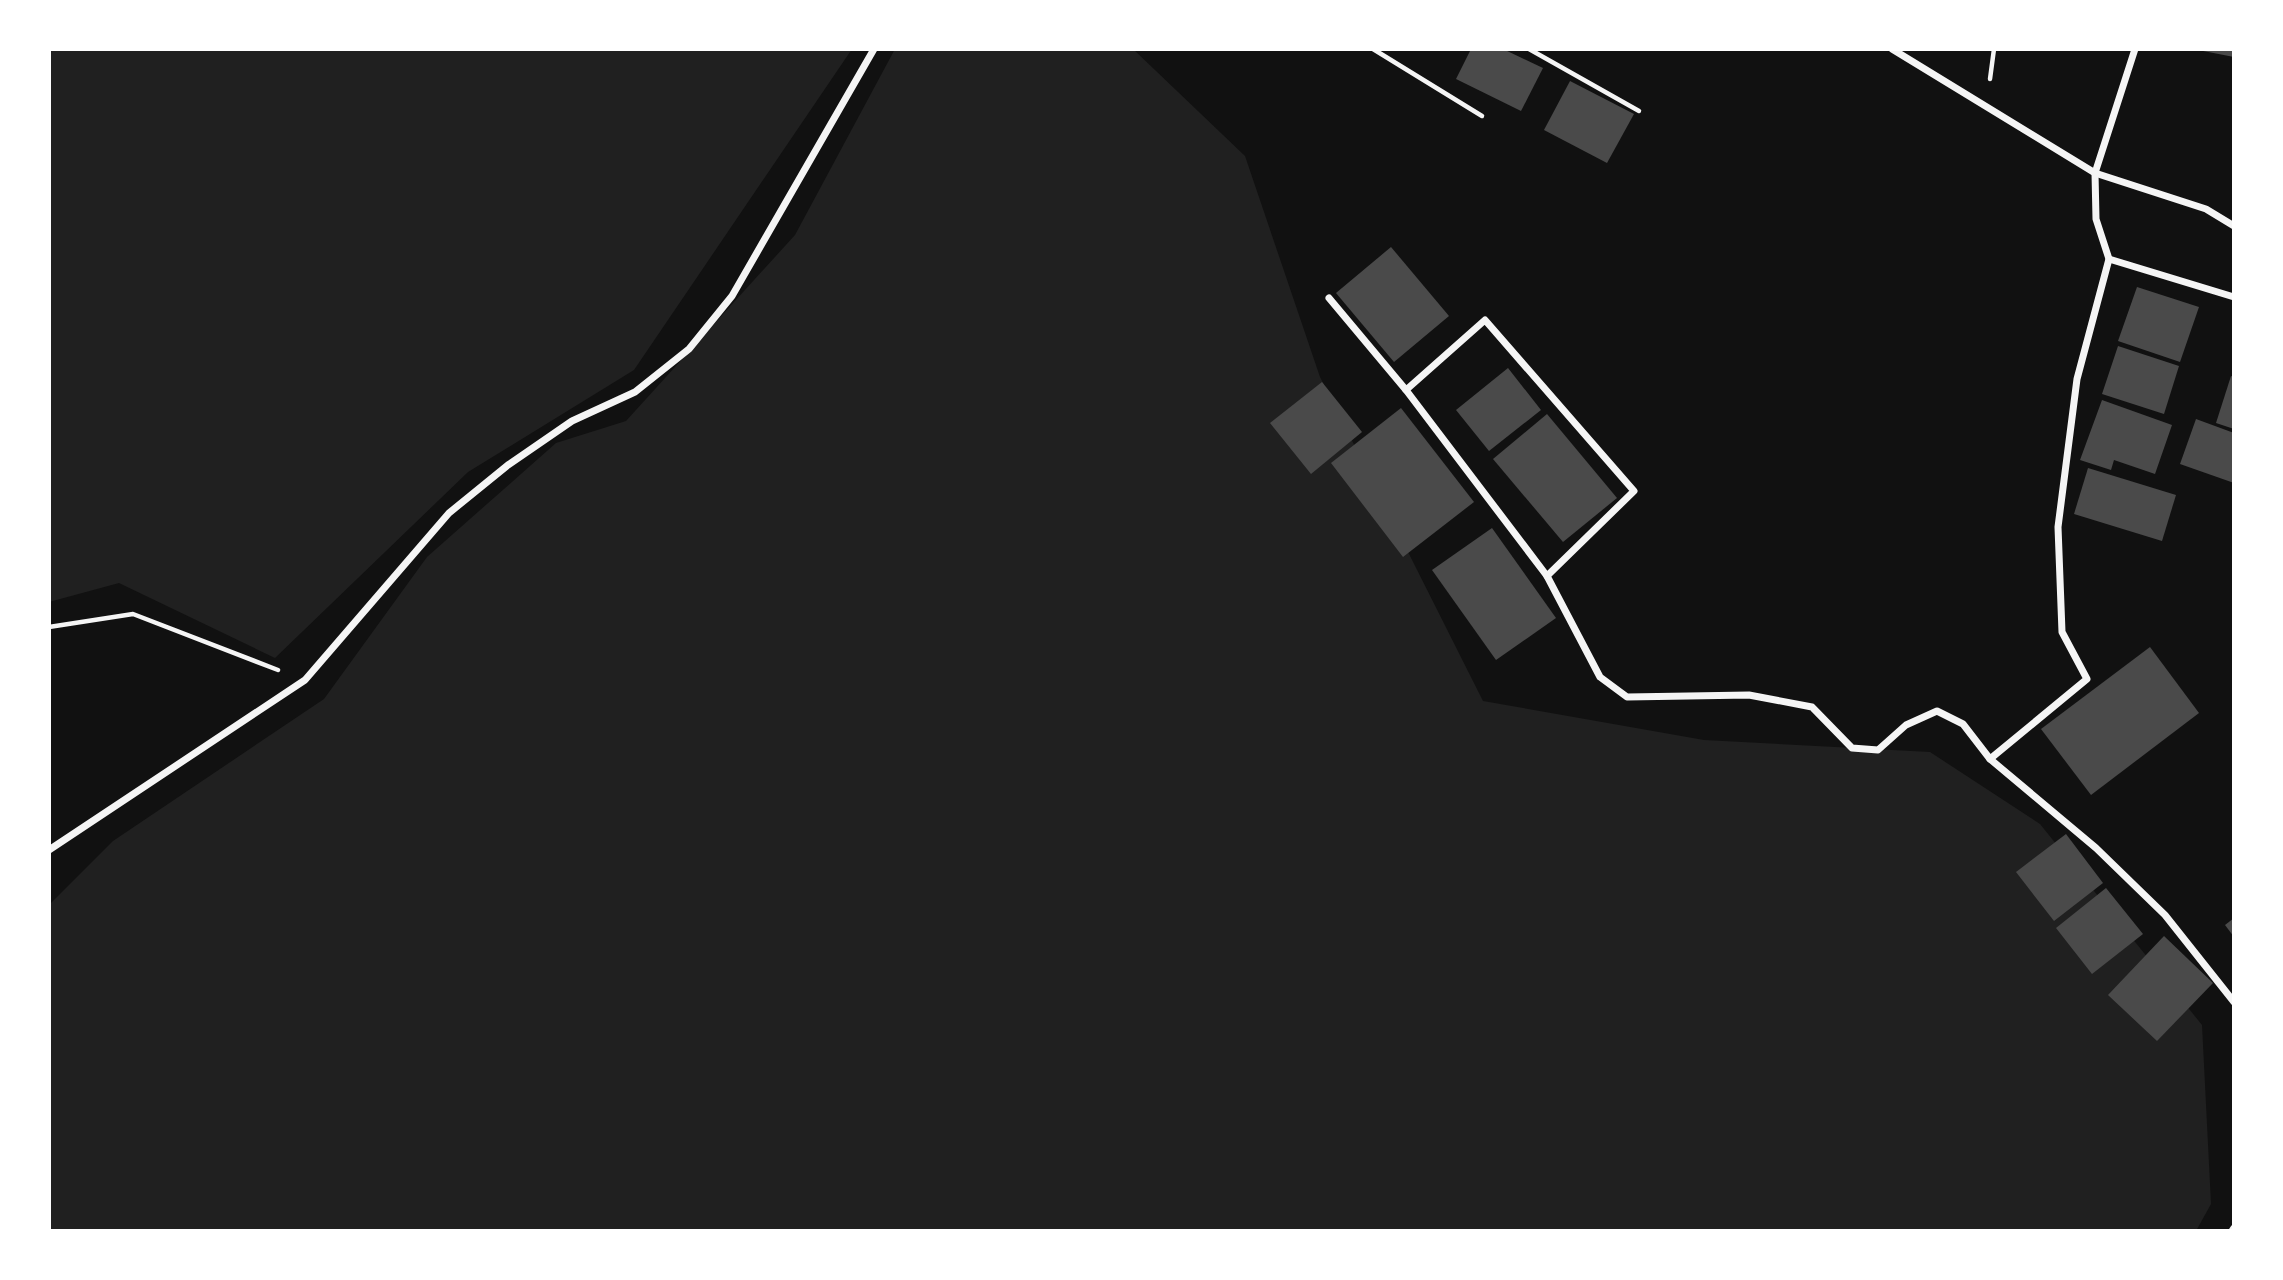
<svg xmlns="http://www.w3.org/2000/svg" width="2283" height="1280" viewBox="0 0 2283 1280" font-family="Overpass,sans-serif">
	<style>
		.green { fill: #202020 }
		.building { fill: #4a4a4a }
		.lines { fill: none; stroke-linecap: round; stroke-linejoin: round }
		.path { stroke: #f5f5f5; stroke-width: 4.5 }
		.minor { stroke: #f5f5f5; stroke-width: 7 }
	</style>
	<rect width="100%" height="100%" fill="#111"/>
	<g class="green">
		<polygon points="49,49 852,49 634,370 468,472 275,658 119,583 49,602"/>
		<polygon points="895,49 1133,49 1245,156 1320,377 1483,701 1704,740 1930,752 2040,824 2202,1025 2211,1204 2196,1231 49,1231 49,905 113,841 324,699 427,557 556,443 626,421 795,235"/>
	</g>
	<g class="building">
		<polygon points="1471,49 1503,49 1543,68 1521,111 1456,79"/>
		<polygon points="2198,49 2234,49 2234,57 2198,50"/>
		<polygon points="1570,81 1634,114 1607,163 1544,130"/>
		<polygon points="1391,247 1449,316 1394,362 1336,293"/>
		<polygon points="2137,287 2199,307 2180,362 2118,341"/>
		<polygon points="2118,346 2179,366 2164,414 2102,394"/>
		<polygon points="1508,368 1541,410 1489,451 1456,410"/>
		<polygon points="2231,376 2234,377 2234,429 2216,423"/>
		<polygon points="1322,382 1362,432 1311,474 1270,423"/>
		<polygon points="2102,400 2172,425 2155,474 2114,460 2111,470 2080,460"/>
		<polygon points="1401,408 1474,502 1403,557 1331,463"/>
		<polygon points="1547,414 1617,498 1563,542 1493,459"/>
		<polygon points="2196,419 2234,433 2234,483 2180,464"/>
		<polygon points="2088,468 2176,495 2162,541 2074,514"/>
		<polygon points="1492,528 1556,618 1496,660 1432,570"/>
		<polygon points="2150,647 2199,713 2091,795 2041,729"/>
		<polygon points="2066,834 2103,883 2054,921 2016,872"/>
		<polygon points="2106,888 2143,934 2092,974 2056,928"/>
		<polygon points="2234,918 2234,937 2225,925"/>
		<polygon points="2164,936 2213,983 2157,1041 2108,995"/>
	</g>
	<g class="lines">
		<g class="path">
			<polyline points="1373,49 1482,116"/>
			<polyline points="1529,49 1639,111"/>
			<polyline points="1990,79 1994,49"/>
			<polyline points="49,627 133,614 278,670"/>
		</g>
		<g class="minor">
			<polyline points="1892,49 2095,173 2206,209 2234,226"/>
			<polyline points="2109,259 2234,297"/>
			<polyline points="1329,298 1406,390 1547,576 1600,677 1627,697 1749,695 1812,707 1852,748 1878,750 1906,725 1937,711 1963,724 1990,759 2096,848 2165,915 2234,1002"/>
			<polyline points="1406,390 1485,320 1634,491 1547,576"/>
			<polyline points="1990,759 2087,679 2062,632 2058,527 2077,379 2109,259 2096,219 2095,173 2135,49"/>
			<polyline points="49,850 305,680 449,513 508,465 572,421 635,392 689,349 732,296 874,49"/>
			<polyline points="2232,1231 2234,1228"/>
		</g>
	</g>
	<rect width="2283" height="1280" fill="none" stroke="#ffffff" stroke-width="102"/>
</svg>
